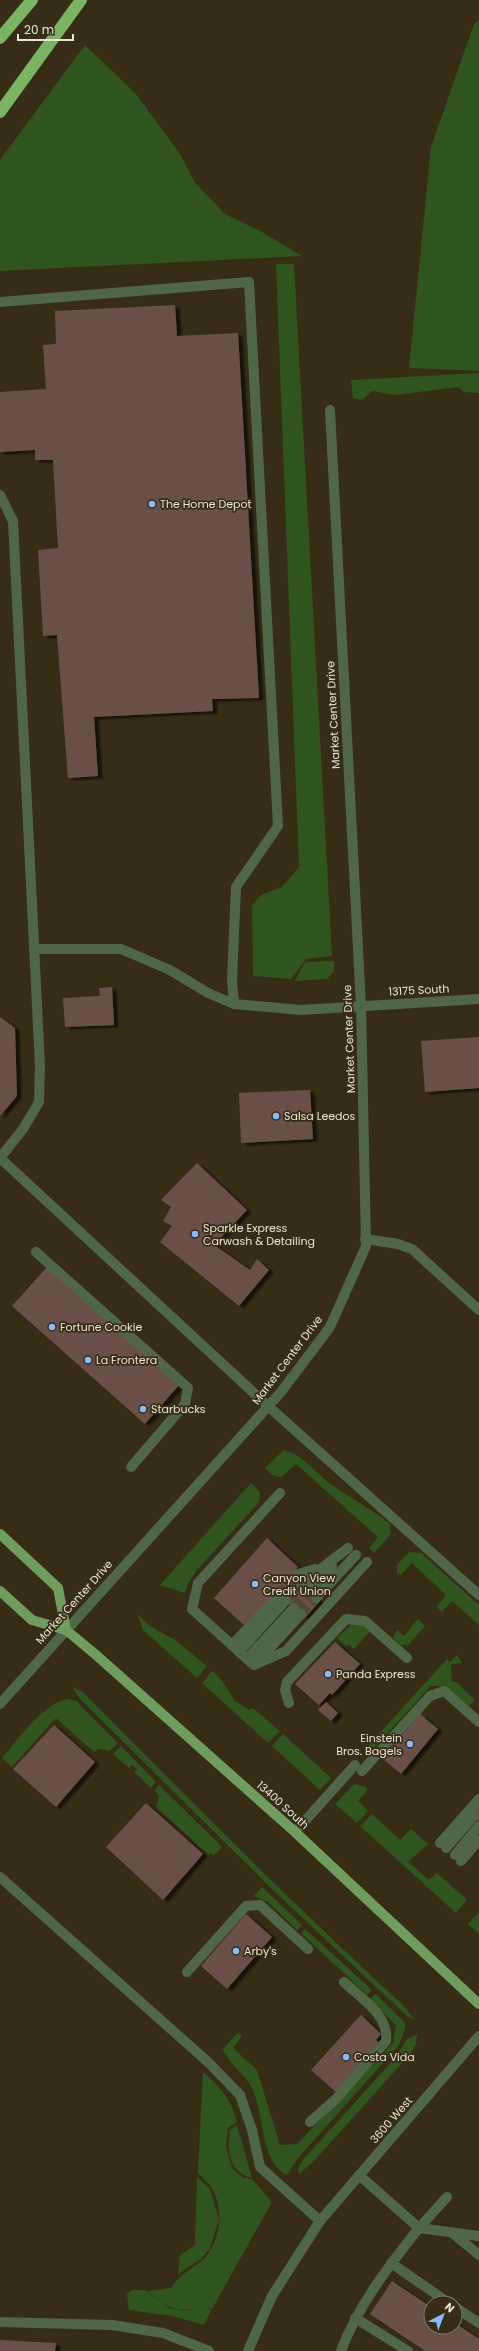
<svg xmlns="http://www.w3.org/2000/svg" width="479" height="2351" viewBox="0 0 479 2351" font-family="Poppins,sans-serif">
	<style>
		.green { fill: #30541d }
		.building { fill: #6b5049; filter: url(#shadow) }
		.lines { fill: none; stroke-linecap: round; stroke-linejoin: round }
		.minor-tunnel { stroke: #524833; stroke-width: 10; stroke-dasharray: 10 5; stroke-linecap: butt }
		.minor { stroke: #506747; stroke-width: 10 }
		.major { stroke: #709d5d; stroke-width: 10 }
		.highway { stroke: #7cb364; stroke-width: 12 }
		.poi-dot { fill: #89bafc; stroke: #372d16; stroke-width: 1.5 }
		.labels { text-anchor: middle; dominant-baseline: central; stroke-width: 3.5; stroke-linejoin: round; paint-order: stroke }
		.poi-label { font-size: 11px; fill: #eae4d6; stroke: #372d16; text-anchor: start }
		.street-label { font-size: 11px; fill: #eae4d6; stroke: #372d16 }
	</style>
	<defs>
		<filter id="shadow"><feDropShadow dx="4.5" dy="2.5" stdDeviation="1" flood-color="#0009"/></filter>
	</defs>
	<rect width="100%" height="100%" fill="#372d16"/>
	<g class="green">
		<polygon points="479,20 479,371 409,368 431,147 474,24"/>
		<polygon points="85,45 136,94 180,154 195,183 225,214 262,232 302,256 0,271 0,160"/>
		<polygon points="276,264 294,264 332,956 306,959 291,979 253,976 252,906 261,895 282,887 299,867"/>
		<polygon points="479,373 479,393 464,392 458,387 395,395 372,391 362,400 353,398 351,380"/>
		<polygon points="334,961 334,971 327,979 295,981 305,962"/>
		<path d="M 284,1450 C 302,1454 314,1471 328,1482 C 349,1497 370,1508 390,1524 L 391,1534 L 374,1553 L 369,1548 L 378,1537 L 296,1464 L 281,1477 L 272,1475 L 265,1468 Z"/>
		<polygon points="251,1483 260,1492 259,1502 196,1571 188,1584 185,1593 160,1585"/>
		<polygon points="409,1552 421,1553 479,1605 479,1625 452,1601 442,1612 437,1607 446,1595 412,1563 401,1575 397,1573 397,1565"/>
		<polygon points="138,1615 150,1626 175,1640 207,1666 197,1678 143,1630"/>
		<polygon points="418,1619 425,1626 408,1645 401,1645 393,1638 397,1630 404,1636"/>
		<polygon points="353,1623 363,1624 370,1631 354,1649 348,1644 346,1646 337,1638"/>
		<polygon points="457,1655 462,1663 451,1664 452,1682 456,1682 475,1700 469,1706 444,1686 431,1686 371,1751 367,1747 447,1659 450,1662"/>
		<polygon points="212,1671 220,1678 235,1701 249,1710 253,1708 280,1731 268,1743 202,1683"/>
		<path d="M 72,1687 L 83,1692 C 188,1799 293,1904 403,2005 L 414,2019 L 408,2017 L 274,1891 L 80,1699 Z"/>
		<path d="M 69,1699 L 76,1701 L 118,1743 L 110,1751 L 99,1749 L 94,1752 L 57,1719 L 55,1719 L 12,1767 L 2,1758 C 19,1739 43,1702 69,1699 Z"/>
		<polygon points="283,1734 331,1778 320,1790 272,1746"/>
		<polygon points="121,1746 156,1782 151,1788 134,1772 137,1769 132,1765 129,1768 113,1754"/>
		<polygon points="354,1784 366,1787 367,1791 358,1801 368,1811 357,1823 335,1804"/>
		<polygon points="159,1785 222,1847 213,1856 211,1853 209,1855 156,1807 159,1797 155,1790"/>
		<polygon points="372,1814 400,1840 411,1829 428,1844 408,1862 429,1880 437,1873 467,1900 456,1913 360,1826"/>
		<polygon points="262,1887 302,1925 297,1930 268,1902 254,1896"/>
		<polygon points="479,1912 479,1934 468,1924"/>
		<polygon points="305,1929 372,1990 367,1995 301,1933"/>
		<path d="M 376,1994 L 405,2023 L 405,2029 L 399,2045 L 298,2158 L 287,2175 C 258,2162 266,2108 249,2083 C 244,2076 223,2055 223,2049 L 237,2033 L 242,2035 L 233,2048 L 257,2070 L 280,2145 L 297,2144 L 393,2043 L 396,2025 L 370,1999 Z"/>
		<polygon points="417,2034 416,2044 410,2054 314,2161 299,2174 298,2169 302,2161 395,2058 407,2039"/>
		<path d="M 203,2072 C 222,2089 230,2097 237,2122 L 228,2128 L 226,2147 L 232,2168 L 242,2177 L 253,2180 L 272,2202 L 212,2309 C 201,2304 195,2310 183,2310 C 168,2310 158,2299 147,2291 L 171,2288 C 180,2274 189,2271 201,2261 C 221,2245 225,2208 211,2187 C 208,2182 202,2177 198,2173 Z"/>
		<path d="M 237,2125 L 252,2178 C 228,2172 227,2150 230,2130 Z"/>
		<polygon points="197,2177 210,2189 219,2219 210,2248 201,2259 178,2274 180,2255 195,2245"/>
		<polygon points="132,2290 145,2290 169,2308 183,2311 204,2306 211,2310 204,2325 172,2316 129,2310 127,2294"/>
	</g>
	<g class="building">
		<polygon points="175,305 177,336 238,333 259,698 212,699 213,711 94,717 98,776 68,778 57,635 43,636 38,550 58,548 53,460 35,460 35,450 0,452 0,392 46,389 43,345 56,344 55,311"/>
		<polygon points="112,987 114,1025 65,1027 63,998 100,996 99,988"/>
		<polygon points="0,1017 15,1028 17,1096 0,1116"/>
		<polygon points="479,1037 479,1088 425,1092 421,1041"/>
		<polygon points="310,1090 313,1139 241,1143 239,1093"/>
		<polygon points="197,1163 247,1210 214,1245 250,1270 257,1259 269,1270 239,1306 160,1242 172,1226 163,1221 171,1207 161,1200"/>
		<polygon points="48,1266 180,1384 145,1424 12,1306"/>
		<polygon points="267,1538 298,1567 291,1575 320,1601 305,1618 276,1592 245,1626 214,1598"/>
		<polygon points="335,1642 360,1664 332,1695 330,1693 319,1705 295,1684"/>
		<polygon points="326,1702 338,1713 331,1721 318,1710"/>
		<polygon points="420,1714 438,1729 401,1774 382,1758"/>
		<polygon points="54,1725 95,1762 56,1807 13,1769"/>
		<polygon points="146,1803 203,1854 163,1900 106,1847"/>
		<polygon points="479,1804 479,1822 470,1814"/>
		<polygon points="246,1914 272,1937 227,1989 201,1966"/>
		<polygon points="361,2015 381,2034 376,2040 380,2043 336,2092 311,2070"/>
		<polygon points="392,2281 431,2307 431,2327 455,2327 455,2323 479,2339 479,2351 425,2351 370,2314"/>
		<polygon points="0,2340 56,2343 55,2351 0,2351"/>
	</g>
	<g class="lines">
		<g class="minor-tunnel">
			<polyline points="279,1595 294,1578"/>
			<polyline points="286,1600 301,1584"/>
			<polyline points="294,1608 308,1591"/>
			<polyline points="301,1614 316,1598"/>
		</g>
		<g class="minor">
			<polyline points="0,302 249,282 278,826 236,887 232,980 234,1004"/>
			<polyline points="0,495 13,521 40,1066 39,1102 23,1129 0,1158"/>
			<polyline points="35,949 121,949 170,970 208,993 234,1004 301,1010 479,999"/>
			<polyline points="0,1158 268,1406 479,1595"/>
			<polyline points="365,1239 398,1244 412,1249 479,1310"/>
			<polyline points="36,1252 188,1388 185,1404 131,1467"/>
			<polyline points="294,1578 298,1574 315,1569"/>
			<polyline points="301,1584 348,1548"/>
			<polyline points="308,1591 332,1566"/>
			<polyline points="316,1598 356,1555"/>
			<polyline points="232,1645 279,1595"/>
			<polyline points="239,1652 286,1600"/>
			<polyline points="247,1659 294,1608"/>
			<polyline points="258,1661 301,1614"/>
			<polyline points="254,1665 192,1609 198,1583 280,1493"/>
			<polyline points="254,1665 286,1651 367,1562"/>
			<polyline points="289,1703 285,1690 287,1682 346,1619 365,1621 407,1658"/>
			<polyline points="0,1704 281,1392 330,1327 366,1246 361,1006 330,410"/>
			<polyline points="362,1771 430,1696 444,1691 479,1722"/>
			<polyline points="295,1832 355,1765"/>
			<polyline points="440,1843 479,1799"/>
			<polyline points="446,1848 473,1817"/>
			<polyline points="455,1855 479,1826"/>
			<polyline points="461,1861 479,1840"/>
			<polyline points="0,1877 208,2062 240,2095 252,2130 260,2167 320,2221"/>
			<polyline points="187,1972 246,1906 260,1905 308,1949"/>
			<path d="M 310,2122 L 336,2099 L 386,2041 C 389,2015 362,1999 344,1982"/>
			<polyline points="359,2175 419,2228 447,2197"/>
			<polyline points="451,2232 479,2255"/>
			<polyline points="391,2263 449,2303"/>
			<polyline points="455,2307 479,2323"/>
			<polyline points="355,2318 408,2351"/>
			<polyline points="0,2322 112,2325 163,2333 209,2351"/>
			<polyline points="248,2351 272,2296 320,2221 479,2036"/>
			<path d="M 341,2351 C 358,2305 389,2266 419,2228 L 479,2236"/>
		</g>
		<g class="major">
			<polyline points="0,1534 58,1588 66,1630"/>
			<polyline points="0,1591 32,1620 66,1630 95,1654 295,1832 479,2004"/>
		</g>
		<g class="highway">
			<polyline points="0,38 32,0"/>
			<polyline points="0,112 81,0"/>
		</g>
	</g>
	<g class="poi-dot">
		<circle cx="152" cy="504" r="4"/>
		<circle cx="276" cy="1116" r="4"/>
		<circle cx="195" cy="1234" r="4"/>
		<circle cx="52" cy="1327" r="4"/>
		<circle cx="88" cy="1360" r="4"/>
		<circle cx="143" cy="1409" r="4"/>
		<circle cx="255" cy="1584" r="4"/>
		<circle cx="328" cy="1674" r="4"/>
		<circle cx="410" cy="1744" r="4"/>
		<circle cx="236" cy="1951" r="4"/>
		<circle cx="346" cy="2057" r="4"/>
	</g>
	<g class="labels">
		<g class="poi-label">
			<text x="160" y="504">The Home Depot</text>
			<text x="284" y="1116">Salsa Leedos</text>
			<text x="203" y="1228">Sparkle Express<tspan x="203" dy="13">Carwash &amp; Detailing</tspan></text>
			<text x="60" y="1327">Fortune Cookie</text>
			<text x="96" y="1360">La Frontera</text>
			<text x="151" y="1409">Starbucks</text>
			<text x="263" y="1578">Canyon View<tspan x="263" dy="13">Credit Union</tspan></text>
			<text x="336" y="1674">Panda Express</text>
			<text x="402" y="1738" text-anchor="end">Einstein<tspan x="402" dy="13">Bros. Bagels</tspan></text>
			<text x="244" y="1951">Arby's</text>
			<text x="354" y="2057">Costa Vida</text>
		</g>
		<g class="street-label">
			<text transform="translate(333 715) rotate(-93)">Market Center Drive</text>
			<text transform="translate(419 990) rotate(-3)">13175 South</text>
			<text transform="translate(349 1039) rotate(-92)">Market Center Drive</text>
			<text transform="translate(287 1360) rotate(-53)">Market Center Drive</text>
			<text transform="translate(74 1602) rotate(-48)">Market Center Drive</text>
			<text transform="translate(283 1805) rotate(42)">13400 South</text>
			<text transform="translate(391 2120) rotate(-49)">3600 West</text>
		</g>
	</g>
	<g transform="translate(443 2315) rotate(42)"><circle r="19" fill="#372d16" stroke="#7f7663"/>
	<path d="M0-3L7 15L0 10L-7 15Z" fill="#89bafc"/>
	<text y="-6" font-size="11" font-weight="bold" text-anchor="middle" fill="#eae4d6">N</text>
	</g>
	<path d="M18 34v6h55v-6" fill="none" stroke="#eae4d6" stroke-width="2"/>
	<text x="24" y="34" font-size="12" fill="#eae4d6" stroke="#372d16" stroke-width="3" paint-order="stroke">20 m</text>
</svg>
